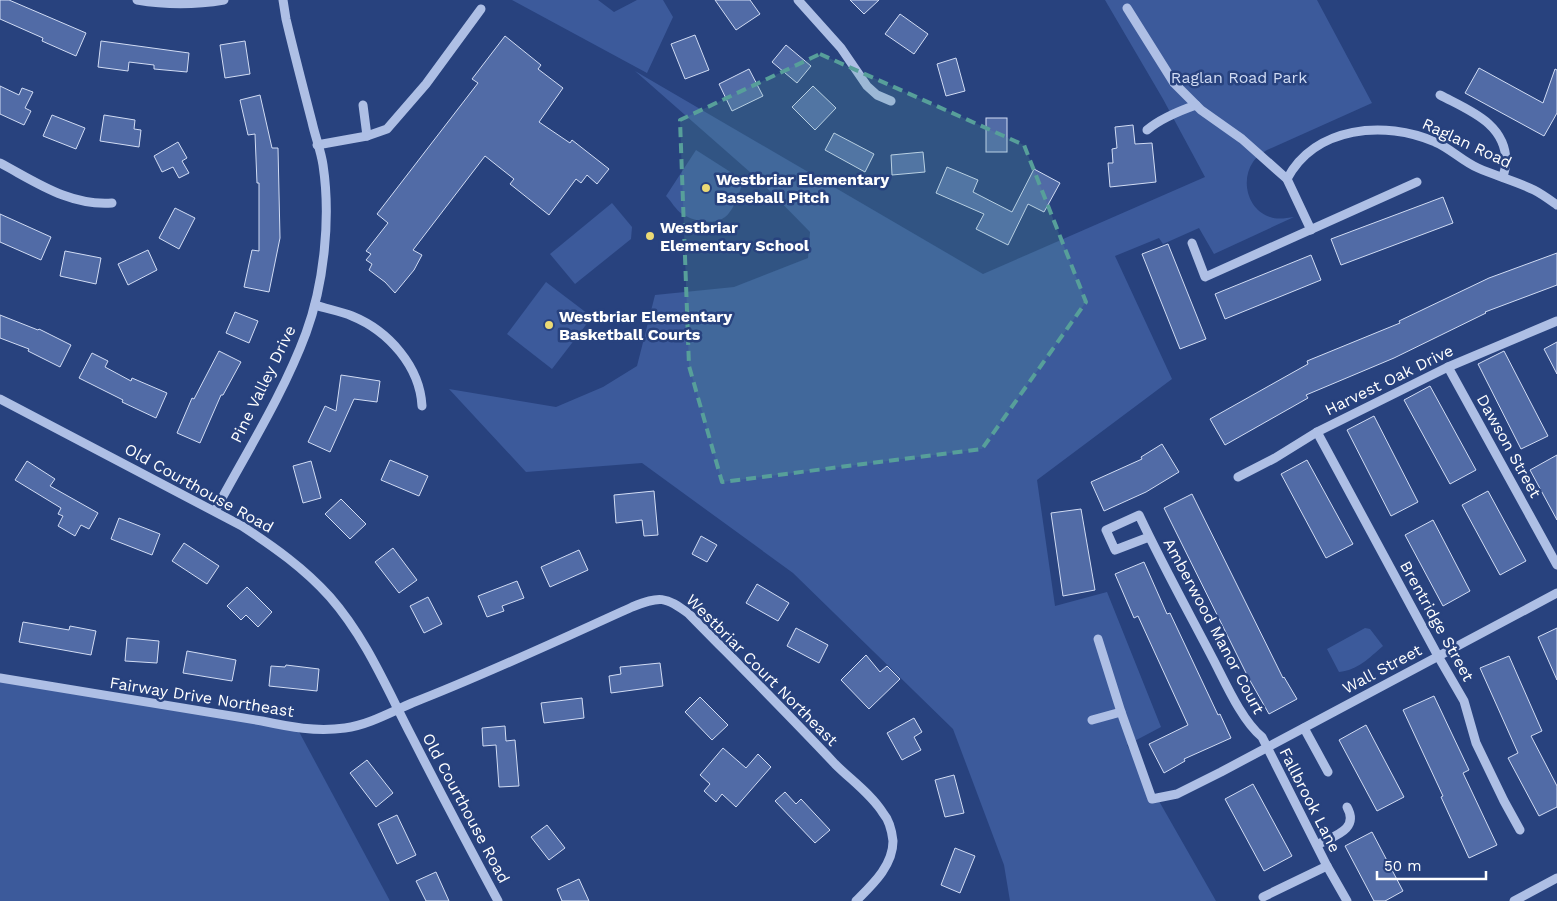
<svg xmlns="http://www.w3.org/2000/svg" width="1557" height="901" viewBox="0 0 1557 901" font-family="'Work Sans',sans-serif">
	<style>
		.green { fill: #3c5a9b }
		.building { fill: #516ba6; stroke: #d1dcf4 }
		.lines { fill: none; stroke-linecap: round; stroke-linejoin: round }
		.minor { stroke: #aebfe5; stroke-width: 9 }
		.marked { fill: #579f9a; fill-opacity: 0.2; stroke: #579f9a; stroke-width: 4; stroke-dasharray: 10 6; stroke-linejoin: round }
		.poi-dot { fill: #ecda75; stroke: #28427e; stroke-width: 2 }
		.labels { text-anchor: middle; dominant-baseline: central; stroke-width: 5; stroke-linejoin: round; paint-order: stroke }
		.park-label { font-size: 16px; fill: #d1dcf4; stroke: #28427e }
		.street-label { font-size: 16px; fill: #fff; stroke: #28427e }
		.poi-label { font-size: 16px; font-weight: bold; fill: #fff; stroke: #28427e; text-anchor: start }
	</style>
	<rect width="100%" height="100%" fill="#28427e"/>
	<g class="green">
		<polygon points="512,0 598,0 614,12 637,0 663,0 673,17 647,73"/>
		<path d="M 1105,0 L 1317,0 L 1372,103 L 1267,150 C 1262,153 1256,157 1253,162 C 1240,181 1248,210 1270,217 C 1278,220 1286,218 1294,217 L 1214,254 L 1199,228 L 1163,244 L 1159,238 L 1115,256 L 1172,379 L 1037,480 L 1055,606 L 1107,592 L 1161,727 L 1127,745 L 1216,901 L 1010,901 L 1004,865 L 953,729 L 793,573 L 642,463 L 526,472 L 449,389 L 556,407 L 603,387 L 637,366 L 655,295 L 734,287 L 808,258 L 810,232 L 759,180 L 635,71 L 983,274 L 1205,177 L 1163,99 Z"/>
		<path d="M 696,150 L 743,180 C 740,191 737,203 729,213 C 719,227 695,222 682,214 C 676,210 671,201 666,196 Z"/>
		<polygon points="612,203 632,227 631,239 575,284 550,254"/>
		<polygon points="546,282 592,317 552,369 507,334"/>
		<path d="M 1365,628 L 1370,629 L 1383,646 C 1369,658 1358,670 1339,672 L 1327,649 Z"/>
		<polygon points="0,678 297,728 390,901 0,901"/>
	</g>
	<g class="building">
		<polygon points="0,0 9,0 86,33 76,56 42,41 43,38 0,19"/>
		<polygon points="715,0 750,0 760,14 736,30"/>
		<polygon points="850,0 879,0 864,14"/>
		<polygon points="900,14 928,34 914,54 885,34"/>
		<polygon points="695,35 709,70 685,79 671,44"/>
		<polygon points="505,36 541,65 538,69 563,88 539,122 570,143 572,140 609,169 597,184 587,175 581,183 576,179 549,215 510,184 514,179 485,156 413,250 422,255 414,270 395,293 385,282 369,270 372,264 366,260 371,254 366,251 388,223 377,214 478,83 472,79"/>
		<polygon points="101,41 189,53 187,72 154,69 154,65 129,62 128,71 98,67"/>
		<polygon points="245,41 250,74 225,78 220,45"/>
		<polygon points="786,45 811,66 797,83 772,62"/>
		<polygon points="956,58 965,91 946,96 937,64"/>
		<polygon points="1479,68 1543,103 1555,69 1557,70 1557,113 1544,136 1465,93"/>
		<polygon points="749,69 763,96 732,111 719,84"/>
		<polygon points="0,86 19,95 22,88 33,92 25,108 31,111 24,125 0,114"/>
		<polygon points="813,86 836,108 815,130 792,107"/>
		<polygon points="260,95 272,148 278,148 280,238 269,292 244,287 252,250 259,251 259,183 257,183 255,134 248,135 240,100"/>
		<polygon points="52,115 85,128 76,149 43,136"/>
		<polygon points="104,115 135,120 134,129 141,130 139,147 100,141"/>
		<rect x="986" y="118" width="21" height="34"/>
		<polygon points="1133,125 1135,144 1152,143 1156,182 1110,187 1108,163 1113,163 1112,149 1117,148 1115,127"/>
		<polygon points="834,133 874,154 865,172 825,150"/>
		<polygon points="178,142 187,158 182,161 189,173 179,178 173,167 162,172 154,156"/>
		<polygon points="923,152 925,172 892,175 891,155"/>
		<polygon points="947,167 978,180 973,192 1012,212 1034,169 1060,183 1044,212 1028,204 1008,245 976,229 984,214 936,193"/>
		<polygon points="1443,197 1453,223 1341,265 1331,239"/>
		<polygon points="175,208 195,218 179,249 159,238"/>
		<polygon points="0,214 51,237 41,260 0,242"/>
		<polygon points="1168,244 1206,339 1180,349 1142,254"/>
		<polygon points="148,250 157,270 128,285 118,264"/>
		<polygon points="65,251 101,258 96,284 60,276"/>
		<polygon points="1557,253 1557,285 1485,312 1486,313 1394,358 1306,395 1308,398 1225,445 1210,419 1308,364 1307,361 1400,323 1399,321 1489,278"/>
		<polygon points="1311,255 1321,280 1225,319 1215,294"/>
		<polygon points="235,312 258,321 249,343 226,333"/>
		<polygon points="0,315 38,330 39,329 71,345 60,367 28,351 29,349 0,338"/>
		<polygon points="1557,342 1557,374 1544,349"/>
		<polygon points="219,351 241,362 223,395 221,395 200,443 177,433 192,398 194,399"/>
		<polygon points="1504,351 1548,436 1521,449 1478,364"/>
		<polygon points="92,353 108,361 105,367 131,381 132,378 167,393 156,418 122,402 123,400 79,378"/>
		<polygon points="341,375 380,381 377,402 354,399 330,452 308,442 325,406 336,411"/>
		<polygon points="1430,386 1476,470 1450,484 1404,400"/>
		<polygon points="1374,416 1418,502 1391,516 1347,430"/>
		<polygon points="1162,444 1179,472 1146,492 1104,511 1091,482 1142,459 1141,457"/>
		<polygon points="1557,455 1557,520 1530,470"/>
		<polygon points="390,460 428,476 419,496 381,480"/>
		<polygon points="1307,460 1353,544 1326,558 1281,474"/>
		<polygon points="27,461 55,479 50,486 98,513 89,529 81,525 75,536 58,526 63,516 58,514 61,508 15,480"/>
		<polygon points="311,461 321,498 303,503 293,466"/>
		<polygon points="654,491 658,535 644,536 642,520 616,523 614,495"/>
		<polygon points="1488,491 1526,561 1500,575 1462,505"/>
		<polygon points="1192,494 1283,678 1284,677 1297,699 1269,714 1248,677 1164,508"/>
		<polygon points="341,499 366,524 350,539 325,514"/>
		<polygon points="1081,509 1095,590 1063,596 1051,513"/>
		<polygon points="119,518 160,534 152,555 111,539"/>
		<polygon points="1433,520 1470,591 1443,606 1405,535"/>
		<polygon points="701,536 717,545 707,562 692,554"/>
		<polygon points="184,543 219,566 207,584 172,561"/>
		<polygon points="393,548 417,580 399,593 375,562"/>
		<polygon points="579,550 588,570 550,587 541,567"/>
		<polygon points="1144,562 1167,614 1170,613 1218,715 1220,714 1231,738 1184,759 1185,761 1164,773 1149,744 1188,725 1138,616 1134,618 1115,574"/>
		<polygon points="517,581 524,598 502,606 504,611 487,617 478,596"/>
		<polygon points="757,584 789,603 778,621 746,603"/>
		<polygon points="247,587 272,612 258,627 246,615 241,620 227,606"/>
		<polygon points="428,597 442,624 424,633 410,606"/>
		<polygon points="23,622 69,630 70,626 96,631 91,655 19,642"/>
		<polygon points="796,628 828,645 819,663 787,646"/>
		<polygon points="1557,628 1557,680 1538,637"/>
		<polygon points="127,638 159,641 157,663 125,661"/>
		<polygon points="187,651 236,660 232,681 183,673"/>
		<polygon points="866,655 880,672 887,666 900,679 869,709 841,680"/>
		<polygon points="1509,656 1542,731 1531,736 1557,786 1557,807 1539,816 1508,758 1518,753 1480,668"/>
		<polygon points="660,663 663,686 611,693 609,676 621,674 620,667"/>
		<polygon points="286,665 319,669 317,691 269,686 271,666 285,667"/>
		<polygon points="1434,696 1469,770 1463,773 1497,845 1469,858 1441,797 1443,796 1403,710"/>
		<polygon points="700,697 728,725 712,740 685,712"/>
		<polygon points="582,698 584,718 544,723 541,703"/>
		<polygon points="914,718 922,732 914,737 921,750 902,760 887,733"/>
		<polygon points="1366,725 1404,797 1377,811 1339,740"/>
		<polygon points="505,726 506,741 515,740 519,786 499,787 496,745 483,746 482,728"/>
		<polygon points="723,748 746,768 758,754 771,767 736,807 722,794 716,802 704,791 710,784 700,775"/>
		<polygon points="367,760 393,793 376,807 350,773"/>
		<polygon points="954,775 964,813 945,817 935,780"/>
		<polygon points="1253,784 1292,856 1264,871 1225,799"/>
		<polygon points="785,792 796,804 801,799 830,830 815,843 775,801"/>
		<polygon points="397,815 416,855 397,864 378,824"/>
		<polygon points="547,825 565,848 549,860 531,837"/>
		<polygon points="1372,832 1403,891 1385,901 1374,901 1345,846"/>
		<polygon points="955,848 975,856 960,893 941,885"/>
		<polygon points="436,872 449,901 426,901 416,881"/>
		<polygon points="579,879 589,901 562,901 557,889"/>
	</g>
	<g class="lines">
		<g class="minor">
			<path d="M 137,0 C 166,5 195,5 224,0"/>
			<polyline points="798,0 841,48 867,86 877,95 891,101"/>
			<polyline points="1127,8 1174,83 1201,110 1242,139 1287,179 1311,230"/>
			<path d="M 1440,95 C 1468,110 1506,123 1506,162 C 1506,167 1504,172 1503,177"/>
			<polyline points="363,105 367,136"/>
			<path d="M 1147,130 C 1161,118 1179,111 1196,105"/>
			<polyline points="317,145 367,136 387,129 426,84 481,9"/>
			<path d="M 0,163 C 36,182 69,206 112,203"/>
			<path d="M 1287,179 C 1315,126 1385,120 1435,142 C 1450,148 1462,161 1478,168 C 1496,176 1516,181 1534,190 C 1542,194 1550,200 1557,205"/>
			<polyline points="1192,243 1205,277 1417,182"/>
			<path d="M 315,305 C 327,309 340,311 352,316 C 389,331 420,367 422,406"/>
			<polyline points="1448,367 1557,565"/>
			<path d="M 0,399 L 242,526 C 274,547 304,568 330,597 C 366,638 387,689 412,737 C 440,792 469,847 498,901"/>
			<polyline points="1317,432 1438,656 1464,701 1476,743 1504,801 1520,830"/>
			<polyline points="1238,477 1275,458 1317,432 1448,367 1557,321"/>
			<path d="M 215,511 C 246,453 283,395 306,333 C 324,284 331,218 323,165 C 321,151 315,136 312,122 C 303,87 294,53 286,19 L 283,0"/>
			<path d="M 1149,537 L 1115,550 L 1106,530 L 1139,515 C 1162,564 1188,611 1213,659 C 1225,682 1242,721 1262,737 L 1327,866 L 1263,897"/>
			<polyline points="1098,639 1121,712"/>
			<path d="M 0,678 L 262,721 C 290,727 316,732 345,728 C 368,725 391,712 412,703 C 487,674 559,640 632,607 C 660,596 665,596 689,614 C 738,664 787,713 835,764 C 851,780 871,794 883,813 C 889,820 892,832 893,841 C 893,866 872,885 856,901"/>
			<polyline points="1092,720 1121,712 1152,799 1177,794 1221,772 1557,593"/>
			<polyline points="1304,728 1328,772"/>
			<path d="M 1317,845 C 1333,836 1360,830 1347,807"/>
			<polyline points="1327,866 1347,901"/>
			<polyline points="1514,901 1557,878"/>
		</g>
	</g>
	<path class="marked" d="M 820,54 L 1024,145 L 1086,302 L 982,449 L 722,482 L 689,366 L 680,120 Z"/>
	<g class="poi-dot">
		<circle cx="706" cy="188" r="5"/>
		<circle cx="650" cy="236" r="5"/>
		<circle cx="549" cy="325" r="5"/>
	</g>
	<g class="labels">
		<g class="park-label">
			<text x="1239" y="77">Raglan Road Park</text>
		</g>
		<g class="street-label">
			<text transform="translate(1467 143) rotate(25)">Raglan Road</text>
			<text transform="translate(1389 380) rotate(-26)">Harvest Oak Drive</text>
			<text transform="translate(263 384) rotate(-64)">Pine Valley Drive</text>
			<text transform="translate(1509 446) rotate(61)">Dawson Street</text>
			<text transform="translate(199 488) rotate(29)">Old Courthouse Road</text>
			<text transform="translate(1437 621) rotate(61)">Brentridge Street</text>
			<text transform="translate(1214 626) rotate(62)">Amberwood Manor Court</text>
			<text transform="translate(1382 669) rotate(-28)">Wall Street</text>
			<text transform="translate(762 670) rotate(45)">Westbriar Court Northeast</text>
			<text transform="translate(202 697) rotate(9)">Fairway Drive Northeast</text>
			<text transform="translate(1310 800) rotate(63)">Fallbrook Lane</text>
			<text transform="translate(466 808) rotate(62)">Old Courthouse Road</text>
		</g>
		<g class="poi-label">
			<text x="716" y="179">Westbriar Elementary<tspan x="716" dy="18">Baseball Pitch</tspan></text>
			<text x="660" y="227">Westbriar<tspan x="660" dy="18">Elementary School</tspan></text>
			<text x="559" y="316">Westbriar Elementary<tspan x="559" dy="18">Basketball Courts</tspan></text>
		</g>
	</g>
	<path d="M1377 871v8h109v-8" fill="none" stroke="#ffffff" stroke-width="2.5"/>
	<text x="1384" y="871" font-size="15" fill="#ffffff" stroke="#28427e" stroke-width="4" paint-order="stroke">50 m</text>
</svg>
